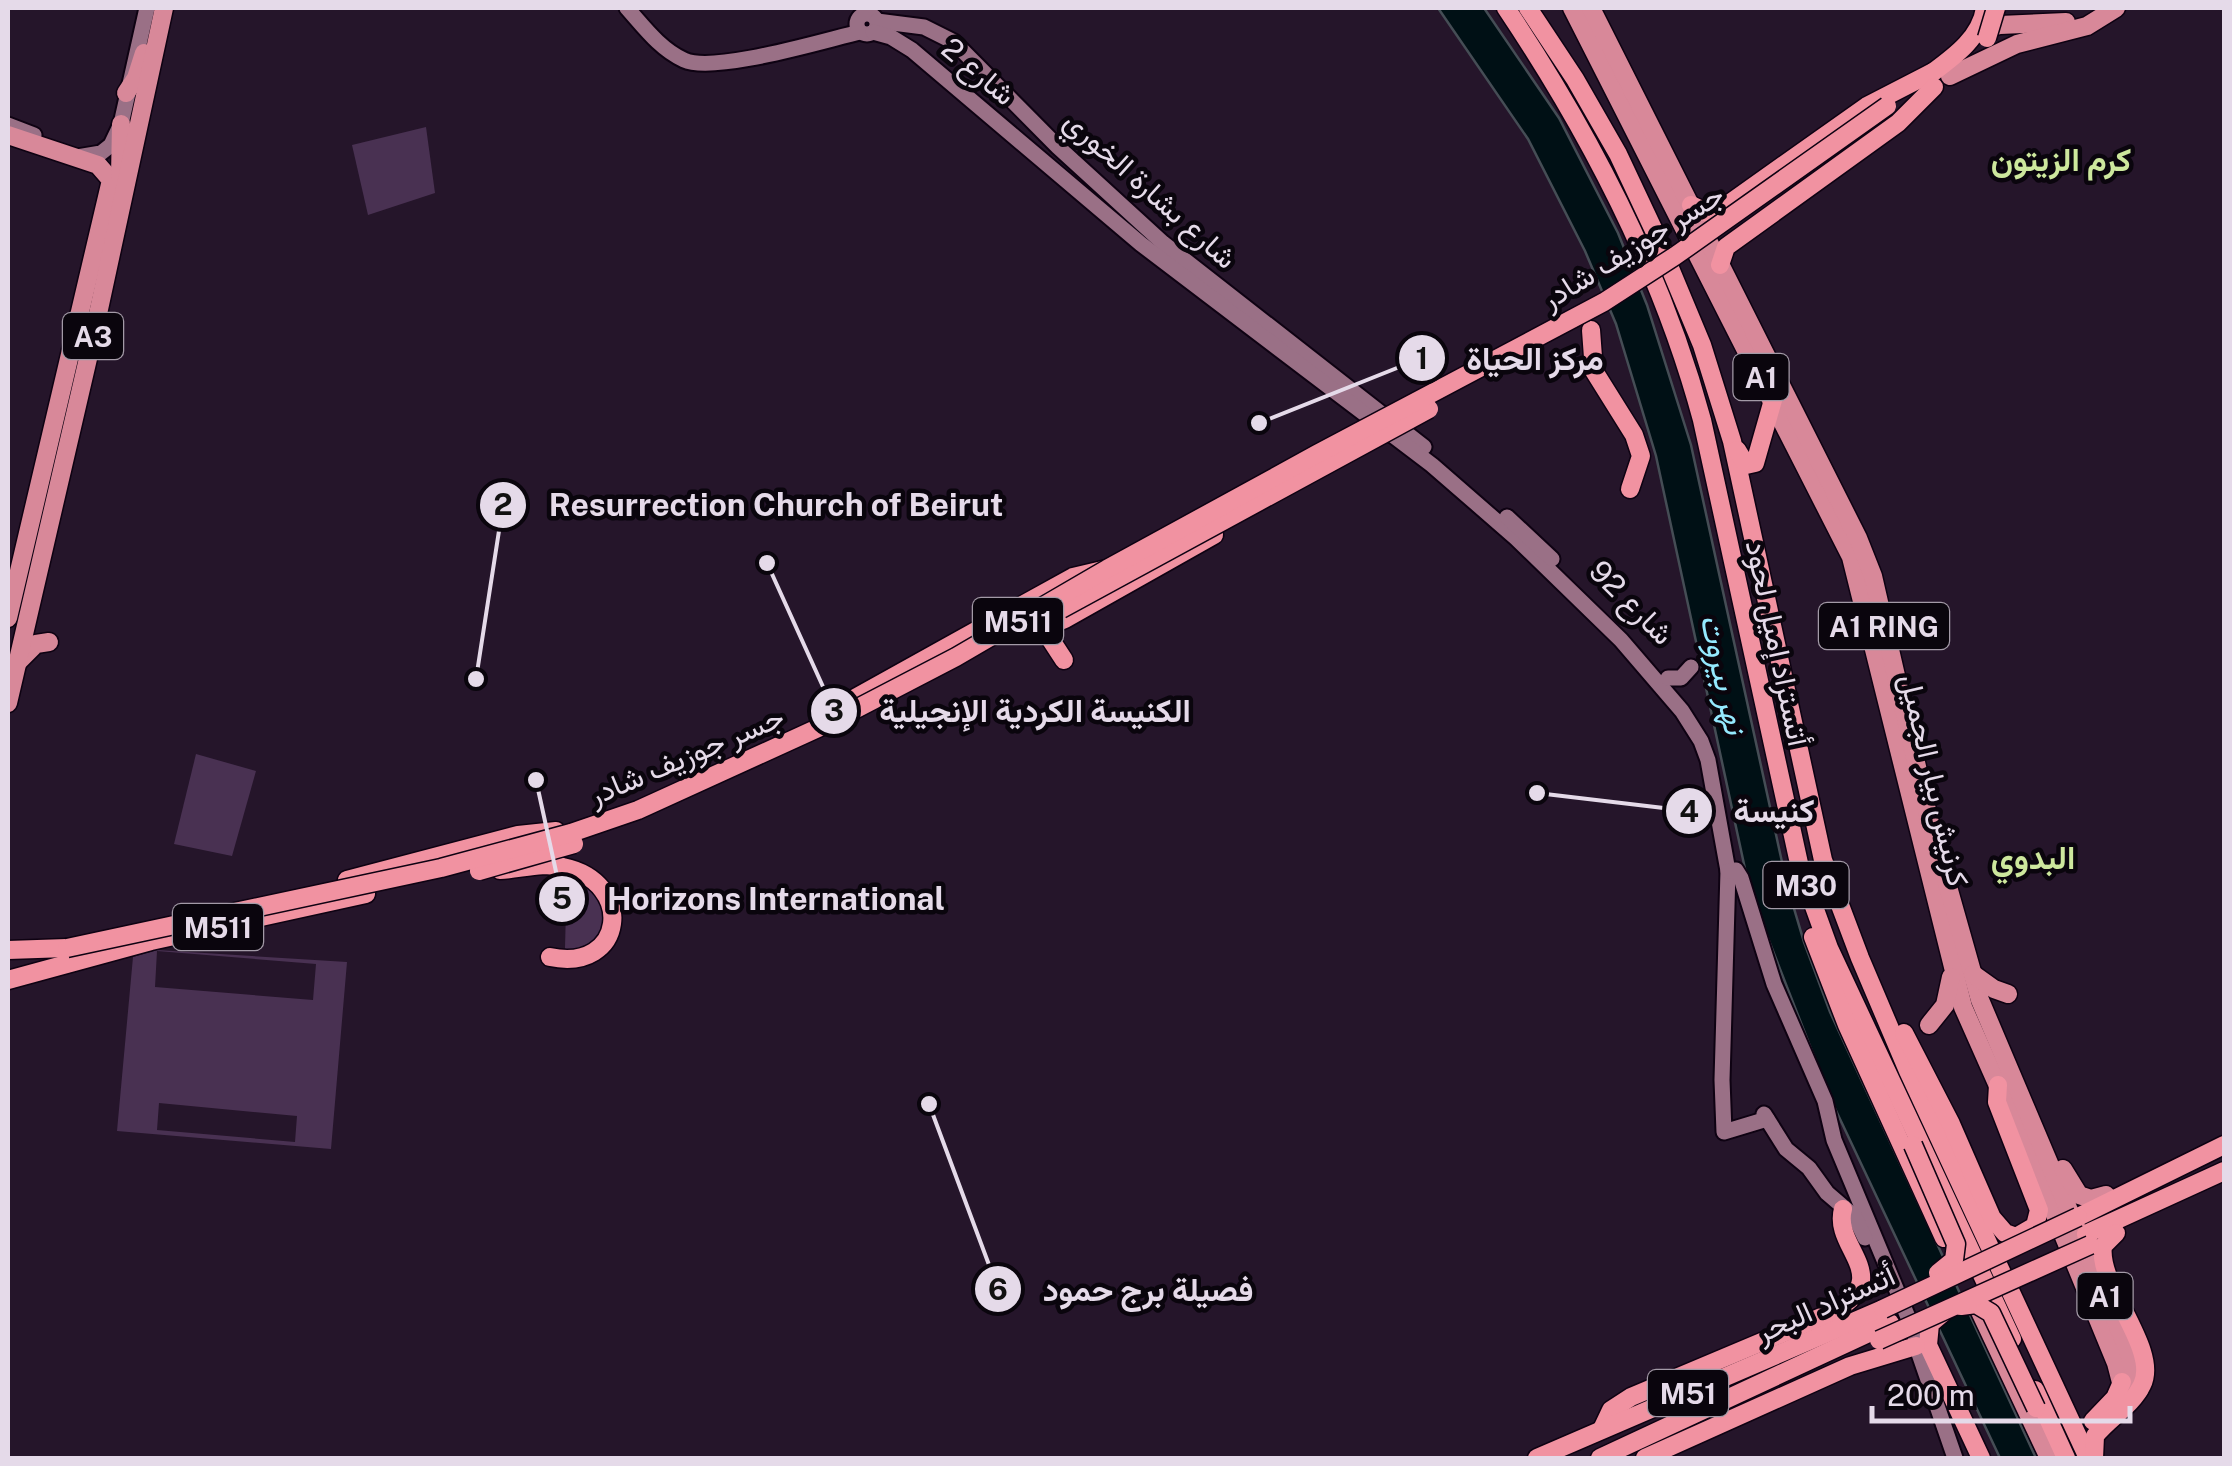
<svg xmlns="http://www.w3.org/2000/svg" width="2232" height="1466" viewBox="0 0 2232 1466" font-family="'Public Sans',Vazirmatn,sans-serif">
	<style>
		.green { fill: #493152; fill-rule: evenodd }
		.water { fill: #001015; stroke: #454d55; stroke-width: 2.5 }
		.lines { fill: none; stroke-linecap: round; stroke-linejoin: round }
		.secondary-casing { stroke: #0e0212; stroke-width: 19 }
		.trunk-casing { stroke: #0e0212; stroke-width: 21 }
		.motorway-casing { stroke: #0e0212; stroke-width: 21 }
		.secondary { stroke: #9a7086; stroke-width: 15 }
		.trunk { stroke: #d88899; stroke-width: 18 }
		.motorway { stroke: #f192a1; stroke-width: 18 }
		.motorway-bridge-casing { stroke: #0e0212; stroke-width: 21; stroke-linecap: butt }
		.motorway-bridge { stroke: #f192a1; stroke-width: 18 }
		.labels { text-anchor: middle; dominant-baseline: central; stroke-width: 9; stroke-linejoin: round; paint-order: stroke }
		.shield { fill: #0a050d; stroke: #a39aa7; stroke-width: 2.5 }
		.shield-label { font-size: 28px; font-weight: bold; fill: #e5dae9 }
		.street-label { font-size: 30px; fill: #e5dae9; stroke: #0a050d }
		.neighbourhood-label { font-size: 32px; font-weight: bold; fill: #cde79d; stroke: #0a050d }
		.water-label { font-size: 32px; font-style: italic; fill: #95e9fe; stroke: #0a050d }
		.leader { fill: none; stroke: #e5dae9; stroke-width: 4 }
		.callout-dot { fill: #e5dae9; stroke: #0a050d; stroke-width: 4 }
		.mark-label { font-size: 30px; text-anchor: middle; font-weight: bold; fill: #111 }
		.callout-label { font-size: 32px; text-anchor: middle; font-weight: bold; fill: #e5dae9; stroke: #0a050d; stroke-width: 9; stroke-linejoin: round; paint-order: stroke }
	</style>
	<rect width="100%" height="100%" fill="#25152a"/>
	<g class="green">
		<polygon points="426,127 435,193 368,215 352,145"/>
		<polygon points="196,754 256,771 232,856 174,844"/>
		<path d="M 567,871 L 587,881 L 607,912 C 600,938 595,947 568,952 L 565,948 Z"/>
		<path d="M 157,950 L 347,962 L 331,1149 L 117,1131 L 133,957 ZM 157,951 L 316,964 L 313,1000 L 155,987 ZM 159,1103 L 297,1116 L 295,1142 L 157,1130 Z"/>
	</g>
	<polygon class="water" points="1438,8 1484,8 1559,118 1618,233 1647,305 1691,445 1787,885 1804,942 1830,1012 2036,1458 2000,1458 1831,1100 1750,892 1656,456 1616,324 1585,251 1528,139"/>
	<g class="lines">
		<g class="secondary-casing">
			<g id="secondary">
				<path d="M 627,8 C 644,27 660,49 684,60 C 714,74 825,40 860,32"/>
				<circle cx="867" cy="24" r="10"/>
				<polyline points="877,21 924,27 954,42 1058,147 1163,243 1424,447"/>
				<polyline points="873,32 891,37 912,50 1141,244 1432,465 1516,538 1621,640 1682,711 1701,741 1708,760 1728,871 1722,1080 1724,1132 1767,1119"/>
				<polyline points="8,125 34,135"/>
				<polyline points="77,157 101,153 111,145 121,124 147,8"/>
				<polyline points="1507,517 1552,559"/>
				<polyline points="1668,678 1681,678 1691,667"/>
				<polyline points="1728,871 1736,870 1741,878 1774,984 1825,1101 1834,1140 1915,1334 1916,1345 1955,1458"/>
				<polyline points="1764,1114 1786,1149 1809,1168 1827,1193 1855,1217 1865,1238"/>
			</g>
		</g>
		<g class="trunk-casing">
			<g id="trunk">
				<polyline points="1572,8 1851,557 1963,1007 2053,1210 2116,1363 2124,1394"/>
				<polyline points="1591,8 1858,538 1873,576 1930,823 1980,1000 2128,1350 2139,1390"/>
				<polyline points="1978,30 2000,25 2066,22"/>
				<polyline points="1950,76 2017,44 2087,26 2116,8"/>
				<polyline points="126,93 136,78 144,53"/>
				<polyline points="8,135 98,165 111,180 8,618"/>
				<polyline points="120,176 121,124"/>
				<polyline points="17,663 36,644 49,642"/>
				<polyline points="8,703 93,337 164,8"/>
				<polyline points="1973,974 1994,989 2008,994"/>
				<polyline points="1929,1025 1945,1005 1951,977"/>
				<polyline points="2063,1169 2079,1195 2091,1199 2106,1195"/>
				<polyline points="1975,1301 2049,1458"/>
			</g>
		</g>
		<g class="motorway-casing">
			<g id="motorway">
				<path d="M 1506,8 C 1591,135 1662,271 1702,420 L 1800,868 L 1829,948 L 2012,1339"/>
				<polyline points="1528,8 1575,79 1618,154 1657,237 1702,345 1732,441 1823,860 1860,958 1908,1071 2088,1458"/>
				<path d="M 1924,79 C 1949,60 1980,41 1985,8"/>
				<polyline points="1691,205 1706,212 1723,208 1867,106 1933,72"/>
				<polyline points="1720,265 1726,247 1898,123 1934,87"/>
				<polyline points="1591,330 1594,371 1634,435 1641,456 1630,489"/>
				<polyline points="1737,450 1746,465 1755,463 1773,400"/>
				<polyline points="1054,624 1049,637 1064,660"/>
				<polyline points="1029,634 1065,619 1214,535"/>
				<polyline points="837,708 1073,577 1107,569"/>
				<path d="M 500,870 C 521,869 543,862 563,867 C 636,882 625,973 550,957"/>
				<polyline points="347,880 518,835 556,831"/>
				<polyline points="1813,937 1847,1025 1944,1238"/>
				<polyline points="8,950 67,948"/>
				<polyline points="8,980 151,941 366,894"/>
				<polyline points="1904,1033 1951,1124 1992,1218 2005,1233 2016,1237 2035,1226 2039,1210 1997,1102 1998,1085"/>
				<polyline points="2078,1217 2224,1145"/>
				<polyline points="2086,1234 2224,1171"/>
				<polyline points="1943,1313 1930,1324 1928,1345 1981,1458"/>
				<polyline points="2035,1390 2066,1458"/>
				<polyline points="2093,1421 2115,1398 2122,1382"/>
				<path d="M 1602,1429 L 1611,1410 L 1631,1397 L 1833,1312 C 1896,1276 1832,1248 1843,1209"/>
				<polyline points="1537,1458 1883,1309"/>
				<polyline points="1600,1458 1890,1323"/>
				<polyline points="1645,1458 1850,1366 1916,1346"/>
				<path d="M 2094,1458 L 2095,1436 C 2109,1418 2132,1406 2142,1385 C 2160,1349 2097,1286 2103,1246 L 2116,1233"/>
			</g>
		</g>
		<use href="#secondary" class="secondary"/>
		<use href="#trunk" class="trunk"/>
		<use href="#motorway" class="motorway"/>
		<g class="motorway-bridge-casing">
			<g id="motorway-bridge">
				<polyline points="1987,38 1996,8"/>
				<polyline points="1061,609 1429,409"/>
				<polyline points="479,871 574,844"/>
				<polyline points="67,948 441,868 571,833 638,810 829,723 956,657 1107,569 1317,454 1604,302 1675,256 1887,106"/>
				<polyline points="1913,1145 1956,1244 1954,1260 1938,1273"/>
				<polyline points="1961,1306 1976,1304 1991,1313 2036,1408"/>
				<polyline points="1883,1309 2078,1217"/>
				<polyline points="1879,1340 2090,1245"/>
			</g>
		</g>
		<use href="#motorway-bridge" class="motorway-bridge"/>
	</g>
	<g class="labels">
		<g class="shield">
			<rect x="63" y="313" width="60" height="46" rx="8"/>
			<rect x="1733.5" y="354" width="55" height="46" rx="8"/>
			<rect x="973" y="598" width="90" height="46" rx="8"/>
			<rect x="1819" y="603" width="130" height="46" rx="8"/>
			<rect x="1763.5" y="862" width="85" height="46" rx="8"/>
			<rect x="173" y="904" width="90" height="46" rx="8"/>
			<rect x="2077.5" y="1273" width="55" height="46" rx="8"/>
			<rect x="1648" y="1370" width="80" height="46" rx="8"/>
		</g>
		<g class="shield-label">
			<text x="93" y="336">A3</text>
			<text x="1761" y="377">A1</text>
			<text x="1018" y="621">M511</text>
			<text x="1884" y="626">A1 RING</text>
			<text x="1806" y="885">M30</text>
			<text x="218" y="927">M511</text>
			<text x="2105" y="1296">A1</text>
			<text x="1688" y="1393">M51</text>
		</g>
		<g class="street-label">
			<text transform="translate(979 71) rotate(40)">شارع 2</text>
			<text transform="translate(1151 189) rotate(42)">شارع بشارة الخوري</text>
			<text transform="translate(1632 246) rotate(-32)">جسر جوزيف شادر</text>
			<text transform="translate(1632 602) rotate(45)">شارع 92</text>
			<text transform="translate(1778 643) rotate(78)">أتستراد إميل لحود</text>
			<text transform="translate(686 755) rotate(-23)">جسر جوزيف شادر</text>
			<text transform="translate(1935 780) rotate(77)">كرنيش بيار الجميل</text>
			<text transform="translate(1825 1303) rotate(-24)">أتستراد البحر</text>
		</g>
		<g class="neighbourhood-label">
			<text x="2061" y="159">كرم الزيتون</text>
			<text x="2033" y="857">البدوي</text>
		</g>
		<g class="water-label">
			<text transform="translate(1724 674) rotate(78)">نهر بيروت</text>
		</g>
	</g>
	<path class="leader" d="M1259 423L1422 358M476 679L503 505M767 563L834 711M1537 793L1689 811M536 780L562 899M929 1104L998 1289"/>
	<g class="callout-dot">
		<circle cx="1259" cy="423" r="10"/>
		<circle cx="476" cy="679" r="10"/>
		<circle cx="767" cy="563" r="10"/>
		<circle cx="1537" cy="793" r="10"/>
		<circle cx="536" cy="780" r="10"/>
		<circle cx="929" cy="1104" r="10"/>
		<circle cx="1422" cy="358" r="25"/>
		<circle cx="503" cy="505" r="25"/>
		<circle cx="834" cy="711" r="25"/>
		<circle cx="1689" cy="811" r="25"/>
		<circle cx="562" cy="899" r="25"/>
		<circle cx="998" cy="1289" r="25"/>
	</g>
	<g class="mark-label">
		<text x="1422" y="369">1</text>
		<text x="503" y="515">2</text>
		<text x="834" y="721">3</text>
		<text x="1689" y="822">4</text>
		<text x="562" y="909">5</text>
		<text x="998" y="1300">6</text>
	</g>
	<g class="callout-label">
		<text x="1535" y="370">مركز الحياة</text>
		<text x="776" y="516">Resurrection Church of Beirut</text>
		<text x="1035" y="722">الكنيسة الكردية الإنجيلية</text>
		<text x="1774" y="822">كنيسة</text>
		<text x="776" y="910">Horizons International</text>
		<text x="1148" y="1301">فصيلة برج حمود</text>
	</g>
	<rect width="2232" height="1466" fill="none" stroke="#e5dae9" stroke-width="20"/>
	<path d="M1872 1406v15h258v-15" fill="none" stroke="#e5dae9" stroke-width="5"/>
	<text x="1887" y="1406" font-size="30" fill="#e5dae9" stroke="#0a050d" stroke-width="8" paint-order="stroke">200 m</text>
</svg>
